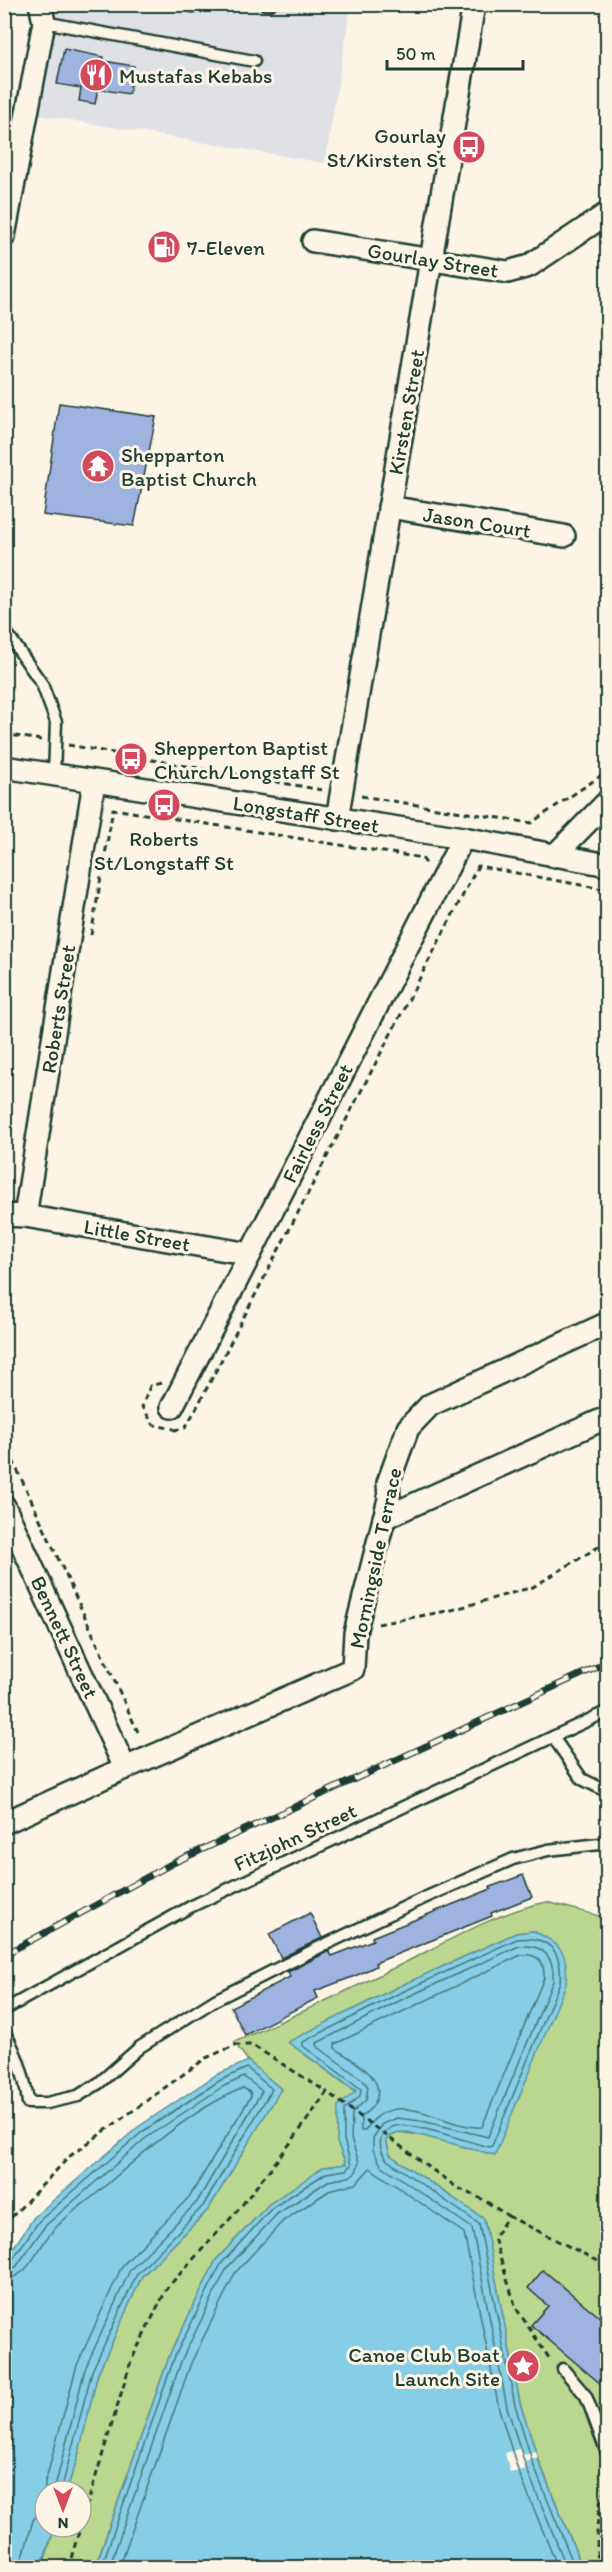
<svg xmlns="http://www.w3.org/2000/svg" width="612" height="2572" viewBox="0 0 612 2572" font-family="Itim,sans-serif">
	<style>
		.built { fill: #e0e1e4 }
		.green { fill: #bbd78f; stroke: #6d8a62; stroke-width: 1.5 }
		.water { fill: #85cee6; stroke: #5c949f; stroke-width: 1.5 }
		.pier { fill: #fcf5e5 }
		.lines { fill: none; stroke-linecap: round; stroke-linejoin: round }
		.shore { stroke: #48777b; stroke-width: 1.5 }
		.building { fill: #9fb3e1; stroke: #1f3d34; stroke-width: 1.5 }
		.lane-casing { stroke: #1f3d34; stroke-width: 15 }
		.street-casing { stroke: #1f3d34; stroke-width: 26 }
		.path { stroke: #1f3d34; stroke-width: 3; stroke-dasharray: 6 4.5; stroke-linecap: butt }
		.lane { stroke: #fcf5e5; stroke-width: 10 }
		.street { stroke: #fcf5e5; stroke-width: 21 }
		.rail-casing { stroke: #1f3d34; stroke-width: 7 }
		.rail { stroke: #fcf5e5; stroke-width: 4.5; stroke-dasharray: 14; stroke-linecap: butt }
		.labels { text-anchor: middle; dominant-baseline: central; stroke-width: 6; stroke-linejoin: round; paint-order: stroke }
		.poi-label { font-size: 21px; fill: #1f3d34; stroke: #fcf5e5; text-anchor: start }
		.street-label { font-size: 21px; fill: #1f3d34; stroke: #fcf5e5 }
	</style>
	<rect width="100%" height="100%" fill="#fcf5e5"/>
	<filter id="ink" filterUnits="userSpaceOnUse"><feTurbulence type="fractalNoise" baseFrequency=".0167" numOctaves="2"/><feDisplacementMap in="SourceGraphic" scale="12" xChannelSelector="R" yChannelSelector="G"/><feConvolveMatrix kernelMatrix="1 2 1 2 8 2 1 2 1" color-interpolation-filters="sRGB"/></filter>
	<g filter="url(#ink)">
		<polygon class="built" points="48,5 351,5 325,163 39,115 52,35"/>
		<path class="green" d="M 547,1902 L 607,1918 L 607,2567 L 582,2567 L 538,2458 L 520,2403 L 484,2219 L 390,2155 L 386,2140 L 397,2132 L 420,2135 L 533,1931 L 516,1933 L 398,1987 L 288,2042 L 356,2092 L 337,2142 L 346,2164 L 324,2167 L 269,2204 L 216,2260 L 170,2354 L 95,2567 L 42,2568 L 55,2527 L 81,2527 L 81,2491 L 66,2491 L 77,2460 L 98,2373 L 142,2276 L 208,2210 L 281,2089 L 248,2061 L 234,2042 C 290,2018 345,1992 400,1965 C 444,1943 499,1911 547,1902 Z"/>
		<g class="water">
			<path d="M 533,1931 C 561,1943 569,1953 566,1984 L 495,2155 L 408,2132 C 397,2132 393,2132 386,2140 L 390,2155 L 484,2219 L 520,2403 L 539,2462 L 582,2567 L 95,2568 L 170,2354 L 216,2260 L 269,2204 L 324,2167 L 346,2164 L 337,2142 L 338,2106 L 356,2091 L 288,2042 L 398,1987 L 516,1933 Z"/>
			<polygon points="248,2061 281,2089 208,2210 142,2276 98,2373 77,2460 66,2491 45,2491 45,2527 55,2527 41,2567 5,2567 5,2260 34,2217 138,2127 216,2075"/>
		</g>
		<polygon class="pier" points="521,2448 523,2455 536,2452 538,2458 525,2462 526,2469 510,2473 505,2453"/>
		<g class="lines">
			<g class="shore">
				<path d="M 521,1955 C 538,1953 545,1962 544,1978 L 482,2127 C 445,2130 395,2082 365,2131 L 361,2131 L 361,2117 C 365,2113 371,2110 374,2104 C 390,2078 351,2060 335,2048 L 335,2044 Z"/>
				<polyline points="4,2263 12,2260 39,2221 142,2132 219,2081 247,2068 272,2089 203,2206 137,2274 92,2371 61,2491"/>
				<polyline points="4,2270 16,2267 45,2226 146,2138 222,2087 244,2077 262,2091 197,2202 130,2270 85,2369 54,2491"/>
				<path d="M 4,2279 C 29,2278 37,2249 51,2233 C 63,2218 81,2206 96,2194 C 139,2156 190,2110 243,2088 L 250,2092 L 251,2096 L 190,2196 L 122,2266 L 77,2365 L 45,2483 L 45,2494"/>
				<polyline points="20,2568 33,2520 45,2507"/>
				<path d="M 101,2568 L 175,2356 L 221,2264 L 272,2208 L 326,2173 L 346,2170 L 351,2165 L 344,2140 L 344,2110 L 360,2096 L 361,2089 L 303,2046 L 303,2042 L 400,1993 L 517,1939 C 548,1935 563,1951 560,1982 L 492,2146 L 489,2147 C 468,2142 414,2122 395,2126 C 391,2127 387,2130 384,2134 C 377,2142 381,2152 387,2160 L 479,2224 L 515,2405 L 533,2464 L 575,2568"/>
				<path d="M 109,2568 L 182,2359 L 227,2268 L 277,2214 L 328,2181 L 349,2177 L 356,2172 L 359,2162 L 351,2139 L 352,2113 L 366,2100 L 368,2087 L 363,2080 L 318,2047 L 317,2043 L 403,1999 L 519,1946 C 543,1944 555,1957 553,1981 L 488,2137 L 422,2121 L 397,2118 L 382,2124 L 373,2138 L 373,2150 L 381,2165 L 472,2228 L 507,2407 L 526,2467 L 567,2568"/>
				<polyline points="119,2568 191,2363 235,2273 283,2221 332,2189 356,2184 370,2168 464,2233 499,2409 518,2470 558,2568"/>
			</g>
		</g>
		<g class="building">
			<polygon points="64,49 104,57 104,61 134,66 129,94 98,89 95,104 79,101 81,88 57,84"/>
			<polygon points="59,403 156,417 134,526 43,515"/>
			<polygon points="523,1875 532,1897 491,1913 492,1916 375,1963 376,1966 355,1976 315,1991 318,1998 245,2035 231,2007 290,1977 288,1972 329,1951 332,1956 373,1940 372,1937 491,1889 490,1887"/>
			<polygon points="310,1913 322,1938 281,1958 269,1934"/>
			<polygon points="543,2270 608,2324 608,2390 531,2325 548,2306 528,2288"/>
		</g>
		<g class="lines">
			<g class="lane-casing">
				<g id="lane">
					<polyline points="265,4 270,4"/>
					<polyline points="192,6 213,4"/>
					<polyline points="44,22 254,61"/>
					<polyline points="4,629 42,684 56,722 54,775"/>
					<polyline points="553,1737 582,1779 608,1792"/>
					<polyline points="4,2010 190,1907 608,1711"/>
					<path d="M 4,2031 C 18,2055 25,2076 28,2103 L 47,2103 L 78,2096 L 99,2083 L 140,2047 L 215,2000 L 322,1946 L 424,1898 L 513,1859 L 548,1850 L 608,1843"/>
					<polyline points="563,2369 586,2396 608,2456"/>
				</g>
			</g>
			<g class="street-casing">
				<g id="street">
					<polyline points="4,236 44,22 40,4"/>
					<polyline points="313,241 508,272 529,266 608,213"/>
					<polyline points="389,507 564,536"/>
					<polyline points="4,767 463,838 608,865"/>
					<polyline points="337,819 474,4"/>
					<polyline points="554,856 608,801"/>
					<polyline points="4,1215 25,1216 94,782"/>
					<polyline points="25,1216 250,1254"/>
					<polyline points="172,1407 463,838"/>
					<polyline points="4,1506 125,1768"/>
					<polyline points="384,1518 608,1417"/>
					<polyline points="4,1823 125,1768 353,1669 355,1633 389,1499 388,1483 408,1428 430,1405 608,1323"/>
				</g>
			</g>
			<g class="path">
				<polyline points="4,734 41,740"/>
				<polyline points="68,745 322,790"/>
				<polyline points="361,796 531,823 608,771"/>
				<polyline points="91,935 113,809 422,858 427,865"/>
				<polyline points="161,1383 150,1386 142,1407 154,1425 174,1429"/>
				<polyline points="174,1430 185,1428 196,1409 478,866 608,890"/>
				<polyline points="4,1441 138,1732"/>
				<polyline points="378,1624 452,1610 533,1587 608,1541"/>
				<polyline points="508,2216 608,2266"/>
				<polyline points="4,2225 70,2156 206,2058 236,2045 252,2045 327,2092"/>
				<polyline points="68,2568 131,2361 167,2288 238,2210 292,2141 327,2092 456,2187 484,2200 508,2216 494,2238 516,2308 551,2361"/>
				<path d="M 598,2568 C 597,2539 594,2510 608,2484"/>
			</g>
			<use href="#lane" class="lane"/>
			<use href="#street" class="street"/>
			<g class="rail-casing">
				<polyline id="rail" points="4,1955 173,1863 608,1662"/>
			</g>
			<use href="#rail" class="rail"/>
		</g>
	</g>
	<defs>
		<g id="restaurant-disc" transform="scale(1.725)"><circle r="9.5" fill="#d1495b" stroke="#fcf5e5"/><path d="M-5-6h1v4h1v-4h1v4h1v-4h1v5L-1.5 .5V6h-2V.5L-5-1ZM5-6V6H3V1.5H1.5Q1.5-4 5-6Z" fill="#fff"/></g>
		<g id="bus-disc" transform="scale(1.725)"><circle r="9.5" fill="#d1495b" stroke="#fcf5e5"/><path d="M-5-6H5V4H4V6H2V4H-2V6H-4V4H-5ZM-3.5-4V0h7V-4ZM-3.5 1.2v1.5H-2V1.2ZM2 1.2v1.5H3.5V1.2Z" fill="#fff"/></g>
		<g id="fuel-disc" transform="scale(1.725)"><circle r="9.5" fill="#d1495b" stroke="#fcf5e5"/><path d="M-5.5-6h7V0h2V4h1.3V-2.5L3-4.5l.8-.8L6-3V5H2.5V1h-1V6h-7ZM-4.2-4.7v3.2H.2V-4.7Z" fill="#fff"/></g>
		<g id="temple-disc" transform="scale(1.725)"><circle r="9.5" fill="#d1495b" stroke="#fcf5e5"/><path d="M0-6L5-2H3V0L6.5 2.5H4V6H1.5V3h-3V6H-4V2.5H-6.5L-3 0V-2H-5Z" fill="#fff"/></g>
		<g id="sight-disc" transform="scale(1.725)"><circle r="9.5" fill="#d1495b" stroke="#fcf5e5"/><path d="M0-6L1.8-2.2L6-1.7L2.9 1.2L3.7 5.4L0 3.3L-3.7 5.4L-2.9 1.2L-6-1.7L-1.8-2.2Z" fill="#fff"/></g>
	</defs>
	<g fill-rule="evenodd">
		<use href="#restaurant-disc" x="96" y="75"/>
		<use href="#bus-disc" x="469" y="147"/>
		<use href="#fuel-disc" x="164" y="247"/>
		<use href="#temple-disc" x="98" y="466"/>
		<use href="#bus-disc" x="131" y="759"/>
		<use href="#bus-disc" x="164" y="805"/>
		<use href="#sight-disc" x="523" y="2366"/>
	</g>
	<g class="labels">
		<g class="poi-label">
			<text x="119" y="75">Mustafas Kebabs</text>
			<text x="446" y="135" text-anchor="end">Gourlay<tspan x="446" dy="24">St/Kirsten St</tspan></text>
			<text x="187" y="247">7-Eleven</text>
			<text x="121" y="454">Shepparton<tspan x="121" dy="24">Baptist Church</tspan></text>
			<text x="154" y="747">Shepperton Baptist<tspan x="154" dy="24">Church/Longstaff St</tspan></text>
			<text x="164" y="838" text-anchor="middle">Roberts<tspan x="164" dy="24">St/Longstaff St</tspan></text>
			<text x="500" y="2354" text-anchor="end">Canoe Club Boat<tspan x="500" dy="24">Launch Site</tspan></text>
		</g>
		<g class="street-label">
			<text transform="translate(433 260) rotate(9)">Gourlay Street</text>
			<text transform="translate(406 412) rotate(-80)">Kirsten Street</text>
			<text transform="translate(477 522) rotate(9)">Jason Court</text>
			<text transform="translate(306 814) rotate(9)">Longstaff Street</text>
			<text transform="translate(58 1009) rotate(-81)">Roberts Street</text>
			<text transform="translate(317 1123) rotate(-63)">Fairless Street</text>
			<text transform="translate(137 1235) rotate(10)">Little Street</text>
			<text transform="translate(375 1558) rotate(-78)">Morningside Terrace</text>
			<text transform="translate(65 1637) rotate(65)">Bennett Street</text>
			<text transform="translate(295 1837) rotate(-25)">Fitzjohn Street</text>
		</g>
	</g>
	<rect width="612" height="2572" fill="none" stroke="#fcf5e5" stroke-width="24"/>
	<rect x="12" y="12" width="588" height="2548" fill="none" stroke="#1f3d34" stroke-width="2" filter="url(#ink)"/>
	<g transform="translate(63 2509) rotate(180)"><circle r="28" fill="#fcf5e5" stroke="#a4ab9e" stroke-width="1.5"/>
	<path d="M0-4.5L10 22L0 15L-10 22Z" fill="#d1495b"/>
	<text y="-9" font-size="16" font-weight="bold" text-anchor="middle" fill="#1f3d34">N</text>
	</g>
	<path d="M387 60v9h136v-9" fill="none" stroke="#1f3d34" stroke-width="3"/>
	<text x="396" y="60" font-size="18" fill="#1f3d34" stroke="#fcf5e5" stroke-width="4.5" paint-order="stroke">50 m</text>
</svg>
